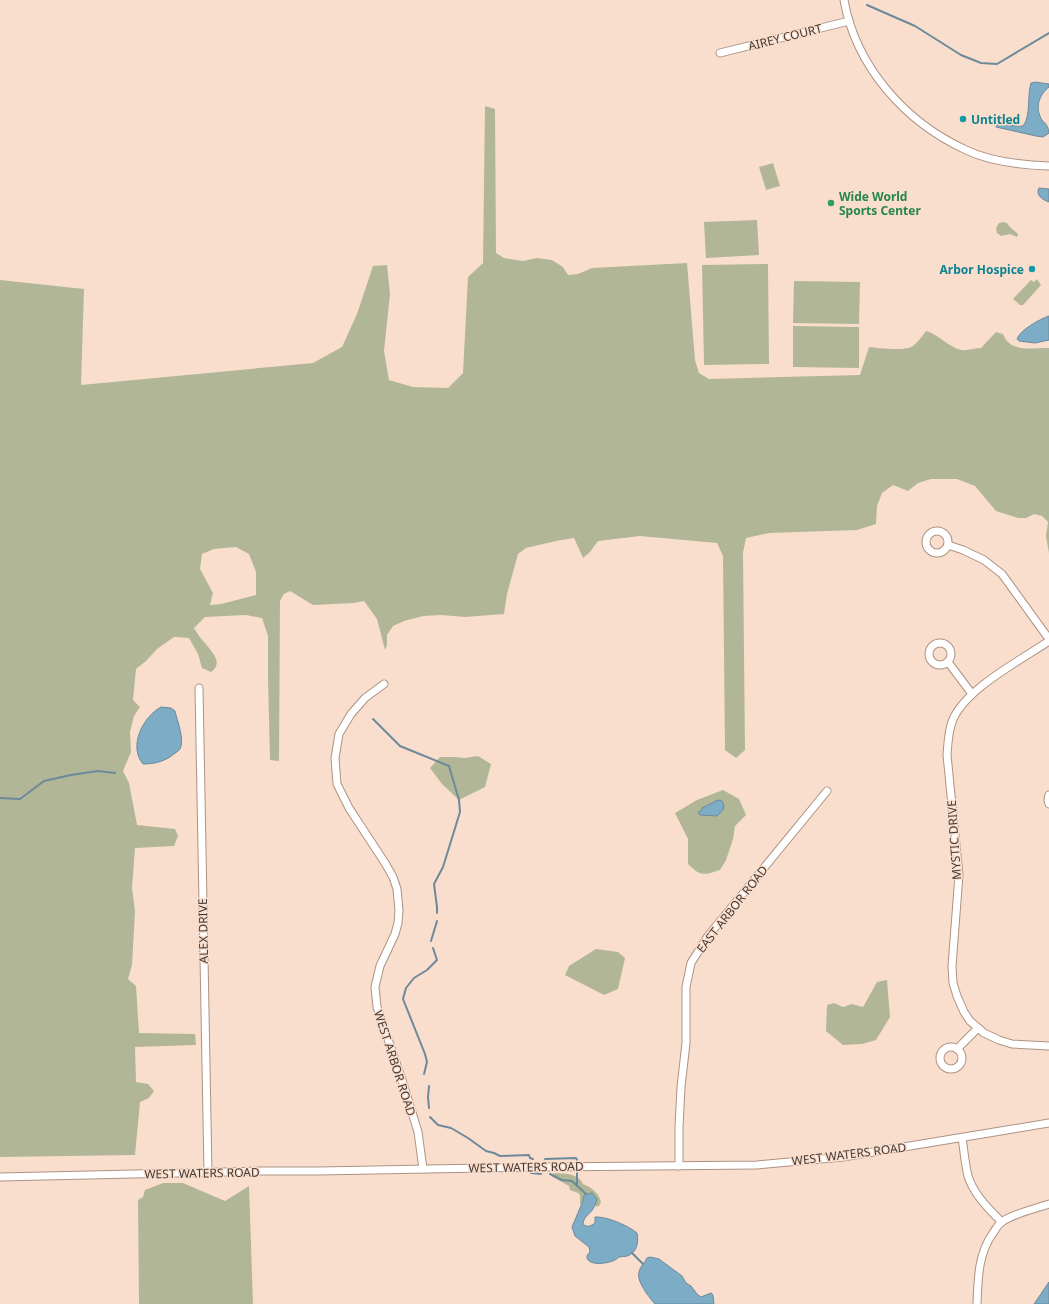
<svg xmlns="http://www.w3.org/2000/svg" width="1049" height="1304" viewBox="0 0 1049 1304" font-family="'Noto Sans',sans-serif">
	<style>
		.green { fill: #b1b796; fill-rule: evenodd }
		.water { fill: #7dacc6; stroke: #6c8a9a }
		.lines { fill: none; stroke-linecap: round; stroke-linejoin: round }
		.stream { stroke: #6c8a9a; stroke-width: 2 }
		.minor-casing { stroke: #ad9283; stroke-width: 9 }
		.minor { stroke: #fff; stroke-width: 7 }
		.culture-dot { fill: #0f9aa8; stroke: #fadecd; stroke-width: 1.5 }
		.leisure-dot { fill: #2e9e5b; stroke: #fadecd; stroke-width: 1.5 }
		.labels { text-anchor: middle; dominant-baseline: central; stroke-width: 3; stroke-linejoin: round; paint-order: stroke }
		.street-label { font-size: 12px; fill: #453a33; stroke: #fadecd }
		.culture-label { font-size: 12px; font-weight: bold; fill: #0d838f; stroke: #fadecd; text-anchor: start }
		.leisure-label { font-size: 12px; font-weight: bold; fill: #27864d; stroke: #fadecd; text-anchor: start }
	</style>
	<rect width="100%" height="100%" fill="#fadecd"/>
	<g class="green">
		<path d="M 485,106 L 495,109 L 496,253 L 504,258 L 523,261 L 537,258 L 552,260 L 563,267 L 568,275 L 578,274 L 592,268 L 687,263 L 695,360 L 699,373 L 709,379 L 860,375 L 869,347 C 877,348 904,351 911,347 C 917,344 922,336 926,331 C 938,334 950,348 961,350 C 967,351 975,348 981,348 L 996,332 L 1003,334 C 1010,353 1032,348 1049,348 L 1049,553 L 1046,536 L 1048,522 L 1042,516 L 1034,514 L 1026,518 L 1018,518 L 996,511 L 975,486 L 957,479 L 931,479 L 918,483 L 908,491 L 893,485 L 882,493 L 877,506 L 876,524 L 857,530 L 769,533 L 746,538 L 743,553 L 745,750 L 736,758 L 725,750 L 723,556 L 717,543 L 640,536 L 598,541 L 590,552 L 583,558 L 574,538 L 556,541 L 526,548 L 518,554 L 507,594 L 504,614 L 465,617 L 441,615 L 423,616 L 404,621 L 393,626 L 387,635 L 387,645 L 385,650 L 377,619 L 364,601 L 354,603 L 313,605 L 290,591 L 284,594 L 280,601 L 279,761 L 270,760 L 268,678 L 268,636 L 262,618 L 246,615 L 205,617 L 194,628 C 197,633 201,639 205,643 C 212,652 224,663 211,672 L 202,668 L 198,654 L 189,638 L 174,637 L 157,649 L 146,661 L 136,669 L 133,700 L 140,707 L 134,716 L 130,732 L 131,752 L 123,771 L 129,783 L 137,825 L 175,829 L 178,836 L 174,846 L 135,848 L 132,888 L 135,911 L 132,965 L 128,979 L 136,986 L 139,1033 L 195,1034 L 196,1045 L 135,1047 L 136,1082 L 148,1084 L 154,1091 L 149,1098 L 140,1102 L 135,1155 L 0,1157 L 0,280 L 84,289 L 81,385 L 313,363 L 342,347 L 357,314 L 373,266 L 387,265 L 390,294 L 384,351 L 389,380 L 413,387 L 448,388 L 463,373 L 468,277 L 483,263 ZM 236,547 L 249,554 L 256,572 L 256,595 L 221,604 L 210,605 L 213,593 L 200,569 L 202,554 L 214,549 Z"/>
		<polygon points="773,163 780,186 766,190 759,167"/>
		<polygon points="757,220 759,255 706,258 704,222"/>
		<path d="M 1003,222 L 1007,223 C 1010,228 1014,230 1018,234 L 1017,237 L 1010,234 L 1001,236 L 997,233 L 996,228 L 999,223 Z"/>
		<polygon points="768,264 769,364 704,365 702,265"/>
		<polygon points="1037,279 1041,285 1023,305 1020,305 1013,299 1031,280 1034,282"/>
		<polygon points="794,281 860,282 859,324 793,323"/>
		<polygon points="793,326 859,327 859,368 793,367"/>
		<polygon points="478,756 491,764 485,787 459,800 442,784 430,768 440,757 455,757 464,758"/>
		<path d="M 723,790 L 739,799 L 746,815 L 735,826 L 733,839 L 726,860 L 720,870 C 704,875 701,877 688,864 L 688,839 L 675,813 L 697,800 Z"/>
		<polygon points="596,949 618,952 625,958 618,989 604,995 565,975 569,966"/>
		<polygon points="887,980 890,1017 876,1040 862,1044 843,1045 826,1031 827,1005 834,1003 843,1007 852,1004 863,1007 877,982"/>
		<path d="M 555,1173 C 565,1174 578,1173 583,1184 C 592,1188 598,1192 601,1202 L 599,1206 L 596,1207 L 595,1203 L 597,1199 L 592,1193 L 584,1195 L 583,1201 L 580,1205 L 580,1195 L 578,1193 L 570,1190 L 569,1186 L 551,1176 L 551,1175 Z"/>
		<polygon points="163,1183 183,1183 225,1201 249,1186 253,1304 139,1304 138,1200 143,1197 145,1190"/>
	</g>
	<g class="water">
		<path d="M 1035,82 L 1049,84 L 1049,87 C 1041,93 1035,105 1040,116 C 1042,123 1048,122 1049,133 L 1043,137 L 1036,136 L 996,127 L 997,125 C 1006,123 1014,127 1023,126 C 1031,117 1027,95 1031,83 Z"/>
		<path d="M 1039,188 L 1049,189 L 1049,202 C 1043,200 1035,195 1039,188 Z"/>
		<path d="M 1049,316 L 1049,340 L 1035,343 L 1019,341 L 1017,339 C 1020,330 1040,319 1049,316 Z"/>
		<path d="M 161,707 L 171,708 L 175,711 C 177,720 185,740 180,749 C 178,752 173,754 170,757 C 162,762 153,764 143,764 C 128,746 143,717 161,707 Z"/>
		<polygon points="718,800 722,801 724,805 723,810 717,816 700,815 698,812 701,811 702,808"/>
		<path d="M 592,1193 L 597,1199 C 596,1202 595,1206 593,1209 C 589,1215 584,1216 583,1224 C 587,1228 591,1226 595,1223 L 595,1217 C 606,1216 629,1226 637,1233 C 639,1242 637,1253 627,1256 C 625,1257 622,1256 620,1257 C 616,1258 620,1257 615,1260 C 609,1263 593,1266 588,1260 C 586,1257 587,1255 590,1252 L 589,1247 L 575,1236 L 572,1227 L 583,1201 L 584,1195 Z"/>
		<path d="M 650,1257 L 659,1259 L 682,1276 L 686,1283 L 691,1286 L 697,1294 L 701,1297 L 711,1293 L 713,1295 L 714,1304 L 655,1304 C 649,1297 636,1281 639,1272 C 640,1266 645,1263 647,1258 Z"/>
		<polygon points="1049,1282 1049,1304 1034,1304"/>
	</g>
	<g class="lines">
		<g class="stream">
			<polyline points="867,5 915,26 961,55 981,63 997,64 1049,33"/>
			<polyline points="373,719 400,746 449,766 459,800 460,812 443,867 434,884 437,907 437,913"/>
			<polyline points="0,798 20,799 44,781 71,775 98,771 115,773"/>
			<polyline points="431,941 437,921"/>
			<polyline points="424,1074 427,1062 425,1054 403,999 406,988 414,978 427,970 437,960 433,948"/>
			<polyline points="429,1086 428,1097 429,1108"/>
			<polyline points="430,1117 438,1125 451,1128 468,1138 486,1151 494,1153 500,1156 529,1155 530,1158 533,1159"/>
			<polyline points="545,1159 576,1158 577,1160"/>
			<polyline points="531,1172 531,1173 541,1174"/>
			<polyline points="550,1174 562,1180 572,1181 586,1194"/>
			<polyline points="577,1186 577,1173"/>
			<polyline points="632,1253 643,1264"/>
		</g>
		<g class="minor-casing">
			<g id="minor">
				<path d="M 844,0 C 856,67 905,122 966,150 C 991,162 1021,165 1049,166"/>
				<polyline points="720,53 849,21"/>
				<circle cx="937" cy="542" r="11"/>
				<polyline points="948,545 963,550 984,560 1002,574 1049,639"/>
				<path d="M 1049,641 C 1021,660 963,690 952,722 C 948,733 948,744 947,755 L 959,875 L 952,966 L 953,983 L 957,996 L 964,1012 L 970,1021 L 984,1033 L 999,1040 L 1012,1044 L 1049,1046"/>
				<circle cx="940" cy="654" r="11"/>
				<polyline points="948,662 972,694"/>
				<polyline points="384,684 365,698 351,714 339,734 335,758 337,784 349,808 385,863 393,877 397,889 399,910 398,923 395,934 380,966 375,987 377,1007 402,1080 418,1132 423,1169"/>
				<polyline points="199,688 208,1173"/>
				<polyline points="1049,795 1048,800 1049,804"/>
				<circle cx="951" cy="1058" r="11"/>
				<polyline points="957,1049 978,1028"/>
				<path d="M 962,1138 C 964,1150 965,1164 968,1176 C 973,1193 989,1210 1002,1222"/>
				<polyline points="679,1166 679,1127 681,1087 686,1043 686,987 691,963 708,936 827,791"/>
				<polyline points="0,1177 262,1171 319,1171 545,1167 757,1165 843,1157 1049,1123"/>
				<path d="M 977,1304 C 978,1279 978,1254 993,1233 C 996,1229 998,1224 1003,1221 C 1016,1213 1034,1209 1049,1204"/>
			</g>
		</g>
		<use href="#minor" class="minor"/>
	</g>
	<g class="culture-dot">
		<circle cx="963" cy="119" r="4"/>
		<circle cx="1032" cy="269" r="4"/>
	</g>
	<circle class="leisure-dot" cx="831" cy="203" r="4"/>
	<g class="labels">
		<g class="street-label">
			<text transform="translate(785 37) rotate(-14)">AIREY COURT</text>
			<text transform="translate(954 840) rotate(-94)">MYSTIC DRIVE</text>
			<text transform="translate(732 909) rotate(-52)">EAST ARBOR ROAD</text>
			<text transform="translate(203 931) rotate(-91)">ALEX DRIVE</text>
			<text transform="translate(395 1063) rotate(72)">WEST ARBOR ROAD</text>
			<text transform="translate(849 1154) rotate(-7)">WEST WATERS ROAD</text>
			<text transform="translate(526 1167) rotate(-1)">WEST WATERS ROAD</text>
			<text transform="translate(202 1173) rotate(-1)">WEST WATERS ROAD</text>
		</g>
		<g class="culture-label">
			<text x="971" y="119">Untitled</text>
			<text x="1024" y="269" text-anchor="end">Arbor Hospice</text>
		</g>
		<g class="leisure-label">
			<text x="839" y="196">Wide World<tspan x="839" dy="14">Sports Center</tspan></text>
		</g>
	</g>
</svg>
